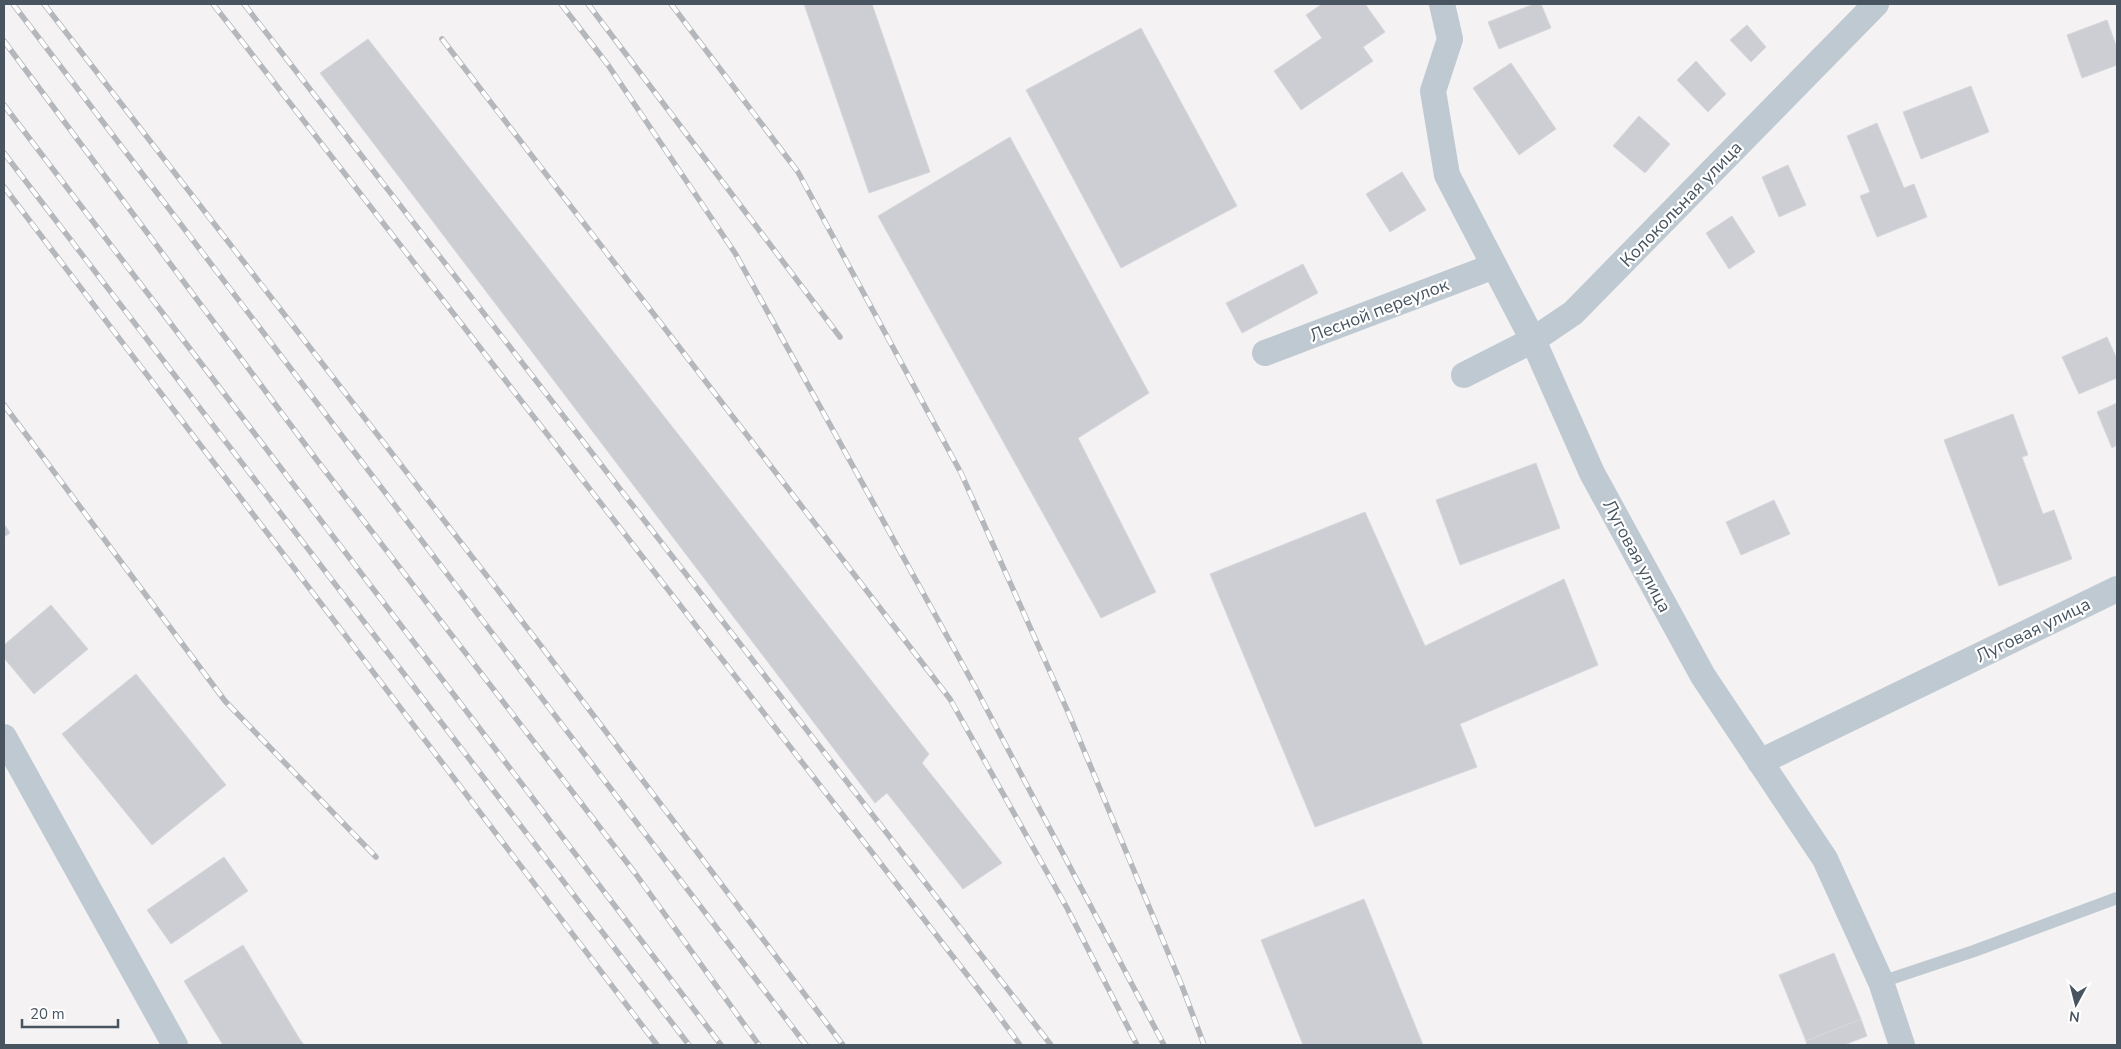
<svg xmlns="http://www.w3.org/2000/svg" width="2121" height="1049" viewBox="0 0 2121 1049" font-family="'Nunito Sans',sans-serif">
	<style>
		.building { fill: #ccced4; stroke: #d6d8dd }
		.lines { fill: none; stroke-linecap: round; stroke-linejoin: round }
		.lane { stroke: #bfc9d2; stroke-width: 12 }
		.street { stroke: #bfc9d2; stroke-width: 26 }
		.rail-casing { stroke: #b4b7bc; stroke-width: 5.5 }
		.rail { stroke: #fff; stroke-width: 4; stroke-dasharray: 11; stroke-linecap: butt }
		.labels { text-anchor: middle; dominant-baseline: central; stroke-width: 4.5; stroke-linejoin: round; paint-order: stroke }
		.street-label { font-size: 18px; fill: #485561; stroke: #fff }
	</style>
	<rect width="100%" height="100%" fill="#f4f2f2"/>
	<g class="building">
		<polygon points="804,4 872,4 930,172 869,193"/>
		<polygon points="1322,4 1365,4 1385,32 1363,47 1373,61 1301,110 1274,71 1322,38 1306,15"/>
		<polygon points="1534,4 1541,4 1551,28 1499,49 1488,22"/>
		<polygon points="2107,20 2117,48 2117,65 2082,78 2067,35"/>
		<polygon points="1747,25 1766,47 1751,62 1730,40"/>
		<polygon points="1141,28 1237,206 1121,268 1026,90"/>
		<polygon points="368,39 929,754 922,763 1002,863 963,889 887,793 875,803 320,73"/>
		<polygon points="1696,61 1726,94 1708,112 1677,80"/>
		<polygon points="1511,63 1556,129 1519,155 1473,88"/>
		<polygon points="1971,86 1989,132 1921,159 1903,112"/>
		<polygon points="1639,116 1670,144 1645,173 1613,146"/>
		<polygon points="1877,123 1904,188 1914,184 1927,217 1877,237 1860,196 1870,192 1847,136"/>
		<polygon points="1010,137 1149,393 1078,438 1156,592 1101,618 878,216"/>
		<polygon points="1788,165 1806,205 1779,217 1762,177"/>
		<polygon points="1402,172 1426,210 1390,232 1366,194"/>
		<polygon points="1732,216 1755,252 1729,269 1706,233"/>
		<polygon points="1303,264 1318,293 1242,333 1226,303"/>
		<polygon points="2107,337 2117,359 2117,378 2079,394 2062,357"/>
		<polygon points="2117,403 2117,445 2112,448 2097,412"/>
		<polygon points="2013,414 2028,455 2022,457 2043,514 2054,510 2072,559 1999,586 1944,440"/>
		<polygon points="1536,463 1560,528 1460,565 1436,500"/>
		<polygon points="1774,500 1790,534 1741,555 1726,522"/>
		<polygon points="1365,512 1425,646 1564,579 1598,665 1460,724 1477,767 1315,827 1210,574"/>
		<polygon points="4,524 10,533 4,537"/>
		<polygon points="51,605 88,649 34,694 4,658 4,645"/>
		<polygon points="136,674 226,785 152,845 62,734"/>
		<polygon points="224,857 248,891 171,944 147,910"/>
		<polygon points="1364,899 1423,1045 1303,1045 1261,940"/>
		<polygon points="243,945 299,1038 304,1045 223,1045 184,981"/>
		<polygon points="1834,953 1861,1019 1806,1041 1779,975"/>
		<polygon points="1861,1019 1867,1036 1844,1045 1807,1045 1806,1041"/>
	</g>
	<g class="lines">
		<polyline class="lane" points="1881,982 1974,951 2117,898"/>
		<g class="street">
			<polyline points="1442,4 1450,39 1433,91 1447,175 1533,340 1592,473 1703,676 1825,859 1881,982 1902,1045"/>
			<polyline points="1265,353 1494,266"/>
			<polyline points="1464,375 1533,340 1573,313 1876,4"/>
			<polyline points="4,737 175,1045"/>
			<polyline points="1760,762 2117,589"/>
		</g>
		<g class="rail-casing">
			<g id="rail">
				<polyline points="13,4 806,1045"/>
				<polyline points="44,4 538,642 843,1045"/>
				<polyline points="213,4 996,1012 1020,1045"/>
				<polyline points="244,4 1051,1045"/>
				<polyline points="561,4 608,65 735,253 974,685 1164,1045"/>
				<polyline points="588,4 840,337"/>
				<polyline points="671,4 798,172 961,473 1068,712 1182,986 1204,1045"/>
				<polyline points="442,39 950,699 1067,908 1137,1045"/>
				<polyline points="4,41 316,459 635,873 759,1045"/>
				<polyline points="4,105 721,1045"/>
				<polyline points="4,153 689,1045"/>
				<polyline points="4,187 657,1045"/>
				<polyline points="4,405 225,701 376,857"/>
			</g>
		</g>
		<use href="#rail" class="rail"/>
	</g>
	<g class="labels">
		<g class="street-label">
			<text transform="translate(1681 204) rotate(-46)">Колокольная улица</text>
			<text transform="translate(1379 310) rotate(-21)">Лесной переулок</text>
			<text transform="translate(1637 556) rotate(62)">Луговая улица</text>
			<text transform="translate(2033 630) rotate(-26)">Луговая улица</text>
		</g>
	</g>
	<rect width="2121" height="1049" fill="none" stroke="#485561" stroke-width="10"/>
	<g transform="translate(2076 1004) rotate(187)" stroke="#ffffff" stroke-width="4" paint-order="stroke">
	<path d="M0-4L9 19L0 12L-9 19Z" fill="#485561"/>
	<text y="-8" font-size="14" font-weight="bold" text-anchor="middle" fill="#485561">N</text>
	</g>
	<path d="M22 1019v8h96v-8" fill="none" stroke="#485561" stroke-width="2.5"/>
	<text x="30" y="1019" font-size="15" fill="#485561" stroke="#ffffff" stroke-width="4" paint-order="stroke">20 m</text>
</svg>
